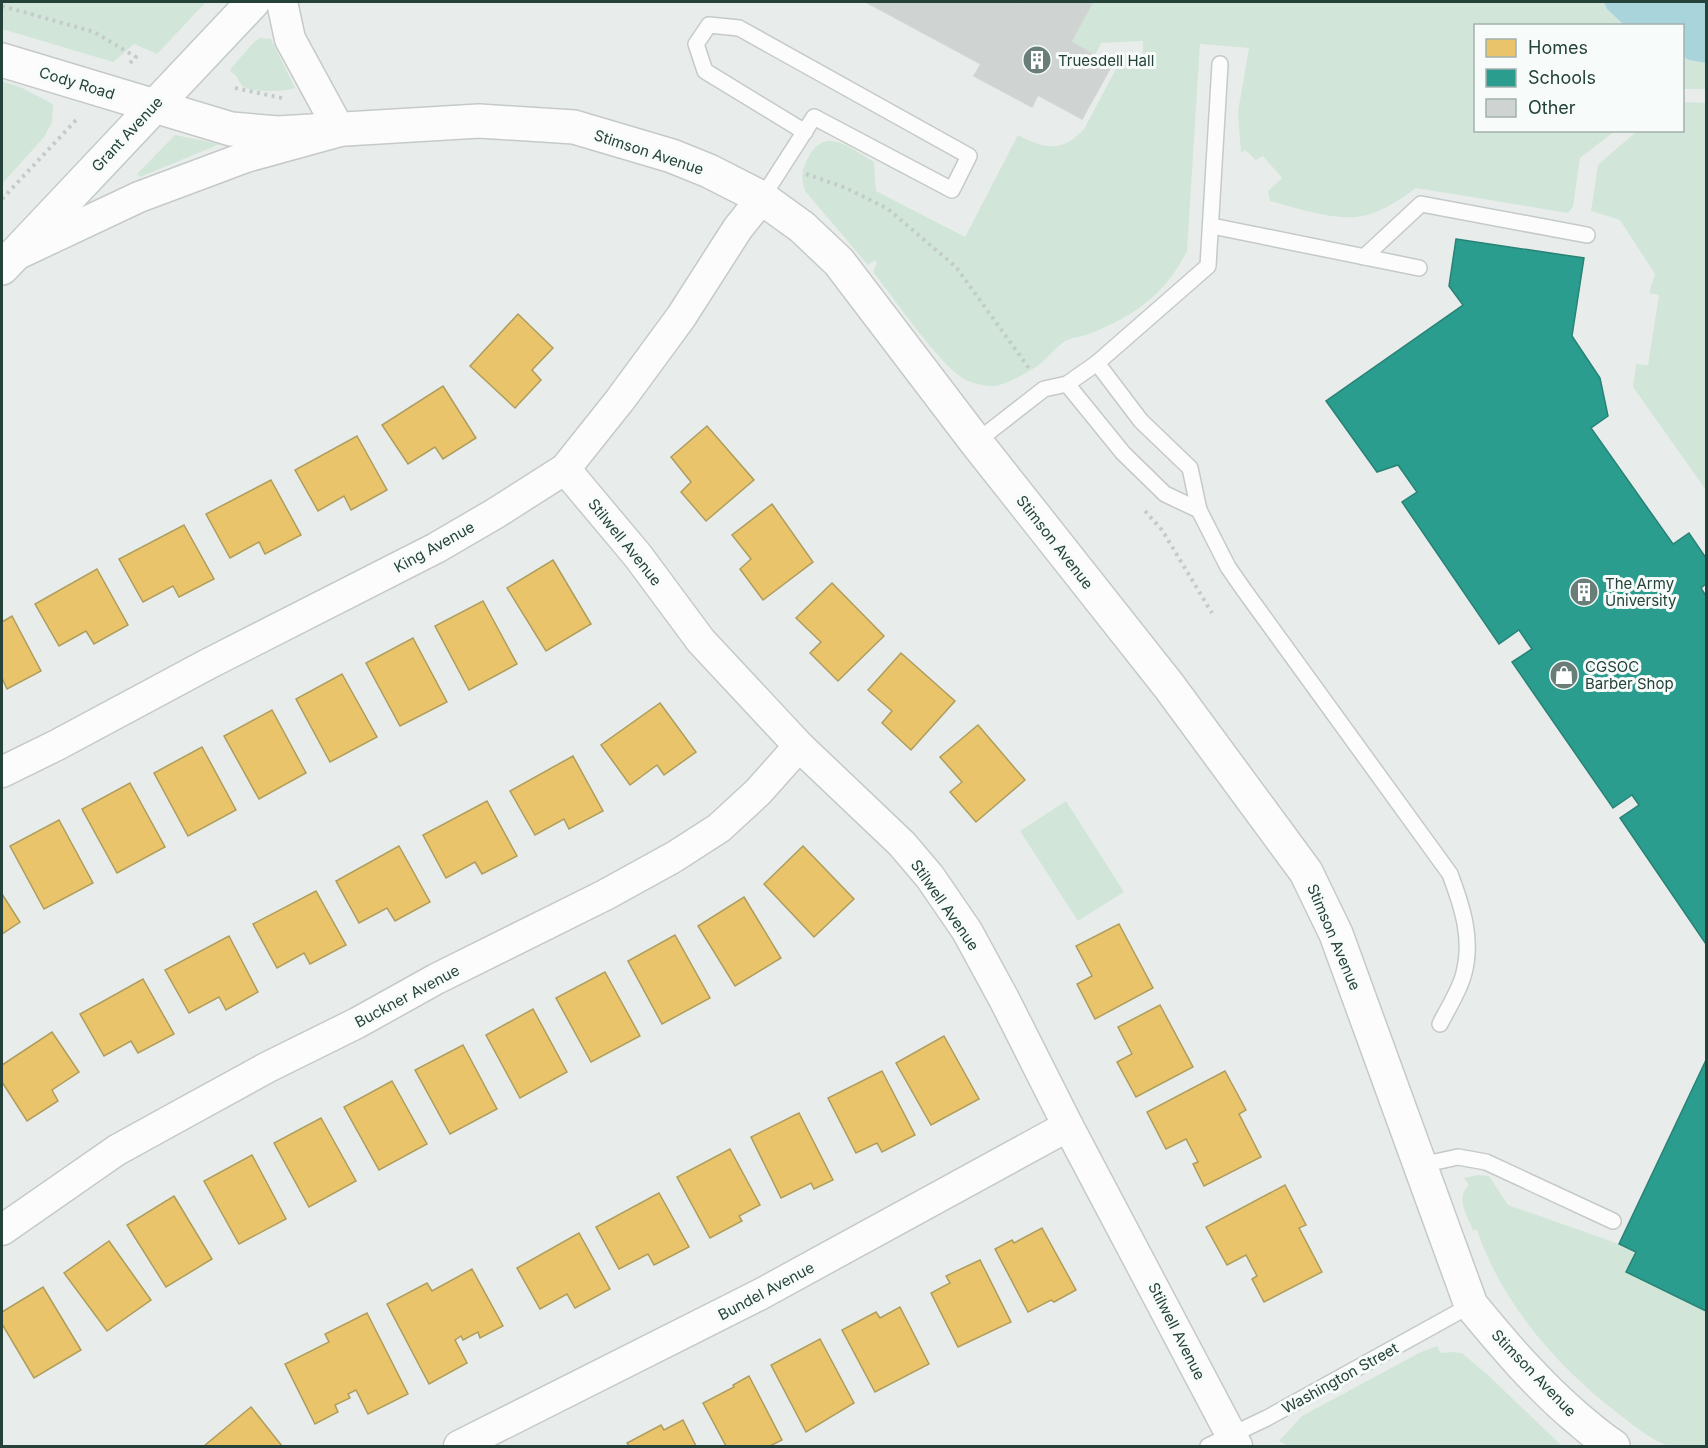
<svg xmlns="http://www.w3.org/2000/svg" width="1708" height="1448" viewBox="0 0 1708 1448" font-family="Inter,sans-serif">
	<style>
		.green { fill: #d1e6d8 }
		.water { fill: #a9d4db }
		.homes { fill: #e9c46a; stroke: #ae9d5c; stroke-width: 1.5 }
		.schools { fill: #2a9d8f; stroke: #288276; stroke-width: 1.5 }
		.building { fill: #cfd4d2; stroke: #d1d6d4; stroke-width: 1.5 }
		.lines { fill: none; stroke-linecap: round; stroke-linejoin: round }
		.service-casing { stroke: #c5cac8; stroke-width: 18 }
		.minor-casing { stroke: #c5cac8; stroke-width: 33 }
		.tertiary-casing { stroke: #c5cac8; stroke-width: 36 }
		.secondary-casing { stroke: #c3cbc8; stroke-width: 36 }
		.path { stroke: #c3ccca; stroke-width: 4; stroke-dasharray: 3 4.5; stroke-linecap: butt }
		.service { stroke: #fcfcfc; stroke-width: 15 }
		.minor { stroke: #fcfcfc; stroke-width: 30 }
		.tertiary { stroke: #fcfcfc; stroke-width: 33 }
		.secondary { stroke: #fcfcfc; stroke-width: 33 }
		.labels { text-anchor: middle; dominant-baseline: central; stroke-width: 6; stroke-linejoin: round; paint-order: stroke }
		.poi-label { font-size: 15px; fill: #24423a; stroke: #f7fbf9; text-anchor: start }
		.street-label { font-size: 15px; fill: #24423a; stroke: #f7fbf9 }
	</style>
	<rect width="100%" height="100%" fill="#e8edeb"/>
	<g class="green">
		<polygon points="2,2 206,2 157,54 134,44 113,62 2,29"/>
		<path d="M 1094,2 L 1604,2 L 1607,9 L 1624,25 L 1476,26 L 1476,130 L 1615,131 L 1580,158 L 1573,207 L 1568,213 L 1416,188 C 1401,199 1385,210 1367,215 C 1339,223 1297,208 1270,201 L 1268,191 L 1282,178 L 1263,156 L 1256,160 L 1245,150 L 1241,153 L 1238,112 L 1249,48 L 1200,44 L 1187,251 C 1165,295 1134,316 1089,334 C 1082,337 1074,337 1067,340 C 1057,345 1049,357 1040,364 C 1031,371 1007,384 995,386 C 987,387 976,384 968,381 C 943,371 893,296 873,272 L 877,263 L 875,260 L 868,265 L 805,191 C 801,178 801,173 807,160 C 824,124 849,148 874,162 L 876,191 L 965,237 L 1018,135 C 1045,149 1062,153 1084,129 L 1124,54 L 1143,54 L 1143,41 L 1101,43 L 1095,55 L 1071,42 Z"/>
		<path d="M 260,38 L 271,39 L 295,88 C 286,92 256,92 246,88 C 238,85 239,74 230,72 L 232,67 L 255,41 Z"/>
		<polygon points="1682,57 1689,60 1706,63 1706,89 1683,89"/>
		<polygon points="2,81 22,88 53,104 52,122 44,137 2,184"/>
		<polygon points="1683,102 1706,103 1706,490 1633,387 1636,364 1648,365 1659,295 1649,293 1655,274 1620,220 1591,211 1598,165 1637,131 1682,130"/>
		<polygon points="175,135 220,144 140,177 137,174"/>
		<polygon points="1066,801 1124,892 1078,921 1020,831"/>
		<path d="M 1477,1175 L 1489,1176 L 1508,1205 L 1619,1244 L 1636,1252 L 1626,1272 L 1706,1311 L 1706,1446 C 1695,1446 1676,1448 1666,1445 C 1651,1439 1636,1428 1624,1418 C 1561,1371 1502,1305 1477,1230 L 1473,1230 C 1467,1216 1455,1197 1469,1185 L 1464,1178 Z"/>
		<polygon points="1437,1346 1441,1353 1452,1352 1462,1353 1489,1376 1562,1446 1288,1446 1279,1441 1302,1416 1419,1353"/>
	</g>
	<polygon class="water" points="1604,2 1706,2 1706,63 1689,60 1683,57 1682,26 1624,25 1607,9"/>
	<g class="homes">
		<polygon points="518,314 553,348 532,370 541,380 515,408 470,366"/>
		<polygon points="443,386 476,438 443,459 435,447 408,464 382,425"/>
		<polygon points="707,426 754,480 706,521 681,492 691,482 671,457"/>
		<polygon points="357,436 387,490 351,510 344,496 318,511 295,470"/>
		<polygon points="271,480 301,535 265,554 259,542 230,558 206,514"/>
		<polygon points="772,504 813,562 763,600 740,569 751,559 732,535"/>
		<polygon points="184,525 214,579 179,597 173,586 143,602 119,559"/>
		<polygon points="553,560 591,624 546,651 507,588"/>
		<polygon points="97,569 128,625 94,644 86,631 59,646 35,604"/>
		<polygon points="832,583 884,636 838,681 810,653 821,642 796,618"/>
		<polygon points="483,601 517,664 469,690 435,626"/>
		<polygon points="12,616 41,671 7,689 2,678 2,622"/>
		<polygon points="413,638 447,702 400,726 366,663"/>
		<polygon points="901,653 955,701 911,750 882,723 892,711 868,690"/>
		<polygon points="342,674 377,737 330,762 296,699"/>
		<polygon points="660,703 696,752 664,775 657,765 630,785 601,745"/>
		<polygon points="272,710 306,773 259,799 224,736"/>
		<polygon points="978,725 1025,780 976,822 950,792 962,782 940,757"/>
		<polygon points="202,747 236,810 188,836 154,773"/>
		<polygon points="573,756 603,811 569,829 564,819 535,835 510,791"/>
		<polygon points="130,783 165,847 117,873 82,809"/>
		<polygon points="487,801 517,856 482,874 475,862 446,878 423,835"/>
		<polygon points="59,820 93,883 44,909 10,846"/>
		<polygon points="399,846 430,902 395,921 387,908 359,923 336,881"/>
		<polygon points="803,846 854,899 814,937 764,884"/>
		<polygon points="316,891 346,945 310,964 304,953 277,968 253,924"/>
		<polygon points="2,894 20,922 2,934"/>
		<polygon points="744,897 781,958 735,986 698,926"/>
		<polygon points="1119,924 1153,988 1095,1019 1077,984 1092,976 1076,946"/>
		<polygon points="675,935 710,998 662,1024 628,961"/>
		<polygon points="229,936 258,992 226,1010 219,997 189,1013 165,970"/>
		<polygon points="605,972 640,1036 591,1062 556,998"/>
		<polygon points="143,979 174,1034 138,1053 131,1041 104,1056 80,1014"/>
		<polygon points="1160,1005 1193,1067 1136,1097 1117,1062 1132,1054 1118,1027"/>
		<polygon points="533,1009 567,1072 520,1098 486,1035"/>
		<polygon points="52,1032 79,1072 52,1090 58,1101 27,1121 2,1082 2,1065"/>
		<polygon points="944,1036 979,1099 931,1125 896,1063"/>
		<polygon points="463,1045 497,1109 450,1134 415,1070"/>
		<polygon points="882,1071 915,1135 882,1152 877,1143 856,1153 828,1098"/>
		<polygon points="1225,1071 1246,1110 1239,1114 1261,1157 1204,1186 1193,1164 1198,1162 1186,1139 1166,1149 1147,1112"/>
		<polygon points="392,1081 427,1144 379,1170 344,1107"/>
		<polygon points="799,1113 833,1180 814,1189 811,1183 781,1198 751,1137"/>
		<polygon points="321,1118 356,1181 309,1207 274,1143"/>
		<polygon points="730,1149 760,1205 739,1216 742,1221 710,1238 677,1177"/>
		<polygon points="252,1155 286,1219 239,1244 204,1181"/>
		<polygon points="1285,1185 1306,1225 1299,1228 1322,1272 1264,1302 1252,1279 1257,1276 1246,1255 1227,1265 1206,1227"/>
		<polygon points="659,1193 689,1247 654,1265 648,1254 619,1269 596,1227"/>
		<polygon points="174,1196 212,1259 166,1287 127,1225"/>
		<polygon points="1042,1228 1076,1290 1054,1302 1051,1300 1028,1312 995,1249 1012,1240 1014,1243"/>
		<polygon points="579,1233 610,1289 575,1308 567,1294 540,1309 517,1268"/>
		<polygon points="109,1241 151,1300 107,1331 64,1273"/>
		<polygon points="980,1260 1011,1322 958,1347 931,1293 950,1283 946,1276"/>
		<polygon points="472,1269 503,1326 480,1338 478,1332 463,1340 461,1336 455,1340 467,1363 429,1384 387,1304 427,1283 432,1291"/>
		<polygon points="43,1287 81,1350 34,1378 2,1324 2,1312"/>
		<polygon points="900,1307 929,1364 875,1392 842,1330 876,1312 880,1318"/>
		<polygon points="367,1313 408,1394 368,1414 356,1390 348,1394 350,1398 335,1405 338,1412 315,1424 285,1364 329,1342 325,1334"/>
		<polygon points="820,1339 854,1403 806,1432 771,1365"/>
		<polygon points="749,1376 782,1440 770,1446 726,1446 703,1403 734,1387 733,1385"/>
		<polygon points="251,1407 282,1446 204,1446"/>
		<polygon points="683,1420 696,1446 629,1446 627,1443 661,1425 664,1430"/>
	</g>
	<g class="schools">
		<polygon points="1456,239 1584,258 1572,336 1600,378 1608,416 1591,428 1673,544 1689,533 1706,558 1706,584 1701,588 1706,596 1706,944 1620,818 1639,805 1632,795 1613,808 1512,662 1532,649 1519,630 1499,644 1402,502 1417,492 1398,465 1377,472 1326,401 1463,305 1449,286"/>
		<polygon points="1706,1060 1706,1311 1626,1272 1636,1252 1619,1244"/>
	</g>
	<polygon class="building" points="866,2 1016,2 1020,4 1022,2 1093,2 1071,42 1112,65 1082,119 1038,95 1032,107 974,76 981,64"/>
	<g class="lines">
		<g class="service-casing">
			<g id="service">
				<polyline points="762,198 814,117 952,190 969,156 739,28 709,25 696,44 705,71 805,132"/>
				<polyline points="1212,226 1419,268"/>
				<polyline points="1364,257 1421,204 1587,235"/>
				<polyline points="1067,384 1123,453 1165,494 1199,510 1190,468 1141,421 1097,363"/>
				<polyline points="976,442 1044,389 1067,384 1097,363 1208,266 1220,64"/>
				<path d="M 1199,510 L 1228,567 L 1244,590 L 1450,874 C 1462,906 1473,939 1464,973 C 1460,990 1448,1008 1440,1024"/>
				<polyline points="1421,1165 1458,1157 1486,1162 1613,1221"/>
				<polyline points="1208,1446 1267,1418 1471,1305"/>
			</g>
		</g>
		<g class="minor-casing">
			<g id="minor">
				<polyline points="18,254 139,197 246,157 340,131 290,39 282,2"/>
				<polyline points="565,469 638,556 701,641 799,746 902,844 930,877 967,931 1004,999 1068,1126 1237,1446"/>
				<polyline points="2,772 57,745 208,664 436,548 496,513 565,469 620,400 681,317 738,228 762,198"/>
				<polyline points="2,1230 117,1150 186,1112 268,1067 357,1023 436,979 605,895 674,857 719,828 758,792 799,746"/>
				<polyline points="459,1446 759,1295 1068,1126"/>
			</g>
		</g>
		<g class="tertiary-casing">
			<path id="tertiary" d="M 2,60 L 231,129 L 278,133 L 479,121 L 574,127 L 672,156 L 709,171 L 762,198 L 802,227 L 839,262 L 976,442 L 1169,686 L 1306,872 L 1336,934 L 1471,1305 C 1504,1345 1537,1384 1577,1418 C 1589,1428 1600,1438 1613,1446"/>
		</g>
		<g class="secondary-casing">
			<polyline id="secondary" points="2,268 253,2"/>
		</g>
		<g class="path">
			<polyline points="2,6 94,32 136,57 129,64"/>
			<polyline points="235,88 282,98"/>
			<polyline points="806,174 846,188 888,209 956,267 1031,371"/>
			<polyline points="2,199 78,118"/>
			<polyline points="1145,511 1162,530 1212,613"/>
		</g>
		<use href="#service" class="service"/>
		<use href="#minor" class="minor"/>
		<use href="#tertiary" class="tertiary"/>
		<use href="#secondary" class="secondary"/>
	</g>
	<defs>
		<g id="building-disc" transform="scale(1.5)"><circle r="9.5" fill="#697e78" stroke="#f7fbf9"/><path d="M-4-6H4V6H1V3H-1V6H-4ZM-2.5-4.3h1.7v1.8h-1.7ZM.8-4.3h1.7v1.8H.8ZM-2.5-1h1.7V.8h-1.7ZM.8-1h1.7V.8H.8Z" fill="#fff"/></g>
		<g id="shop-disc" transform="scale(1.5)"><circle r="9.5" fill="#697e78" stroke="#f7fbf9"/><path d="M-5-2.5h2.3a2.7 3.5 0 0 1 5.4 0H5L5.5 6h-11ZM-1.5-2.5h3a1.5 2.3 0 0 0-3 0Z" fill="#fff"/></g>
	</defs>
	<g fill-rule="evenodd">
		<use href="#building-disc" x="1037" y="60"/>
		<use href="#building-disc" x="1584" y="592"/>
		<use href="#shop-disc" x="1564" y="675"/>
	</g>
	<g class="labels">
		<g class="poi-label">
			<text x="1058" y="60">Truesdell Hall</text>
			<text x="1605" y="583">The Army<tspan x="1605" dy="17">University</tspan></text>
			<text x="1585" y="666">CGSOC<tspan x="1585" dy="17">Barber Shop</tspan></text>
		</g>
		<g class="street-label">
			<text transform="translate(77 83) rotate(17)">Cody Road</text>
			<text transform="translate(127 134) rotate(-47)">Grant Avenue</text>
			<text transform="translate(649 152) rotate(18)">Stimson Avenue</text>
			<text transform="translate(625 542) rotate(51)">Stilwell Avenue</text>
			<text transform="translate(1055 542) rotate(52)">Stimson Avenue</text>
			<text transform="translate(434 547) rotate(-29)">King Avenue</text>
			<text transform="translate(945 905) rotate(55)">Stilwell Avenue</text>
			<text transform="translate(1334 937) rotate(67)">Stimson Avenue</text>
			<text transform="translate(407 996) rotate(-28)">Buckner Avenue</text>
			<text transform="translate(766 1291) rotate(-28)">Bundel Avenue</text>
			<text transform="translate(1177 1331) rotate(63)">Stilwell Avenue</text>
			<text transform="translate(1534 1373) rotate(46)">Stimson Avenue</text>
			<text transform="translate(1340 1378) rotate(-29)">Washington Street</text>
		</g>
	</g>
	<rect width="1708" height="1448" fill="none" stroke="#24423a" stroke-width="6"/>
	<rect x="1474" y="24" width="210" height="108" fill="#f7fbf9" stroke="#a3b1ad" stroke-width="1.5"/>
	<rect x="1486" y="39" width="30" height="18" fill="#e9c46a" stroke="#a3b1ad" stroke-width="1.5"/>
	<text x="1528" y="54" font-size="18" fill="#24423a">Homes</text>
	<rect x="1486" y="69" width="30" height="18" fill="#2a9d8f" stroke="#a3b1ad" stroke-width="1.5"/>
	<text x="1528" y="84" font-size="18" fill="#24423a">Schools</text>
	<rect x="1486" y="99" width="30" height="18" fill="#cfd4d2" stroke="#a3b1ad" stroke-width="1.5"/>
	<text x="1528" y="114" font-size="18" fill="#24423a">Other</text>
</svg>
